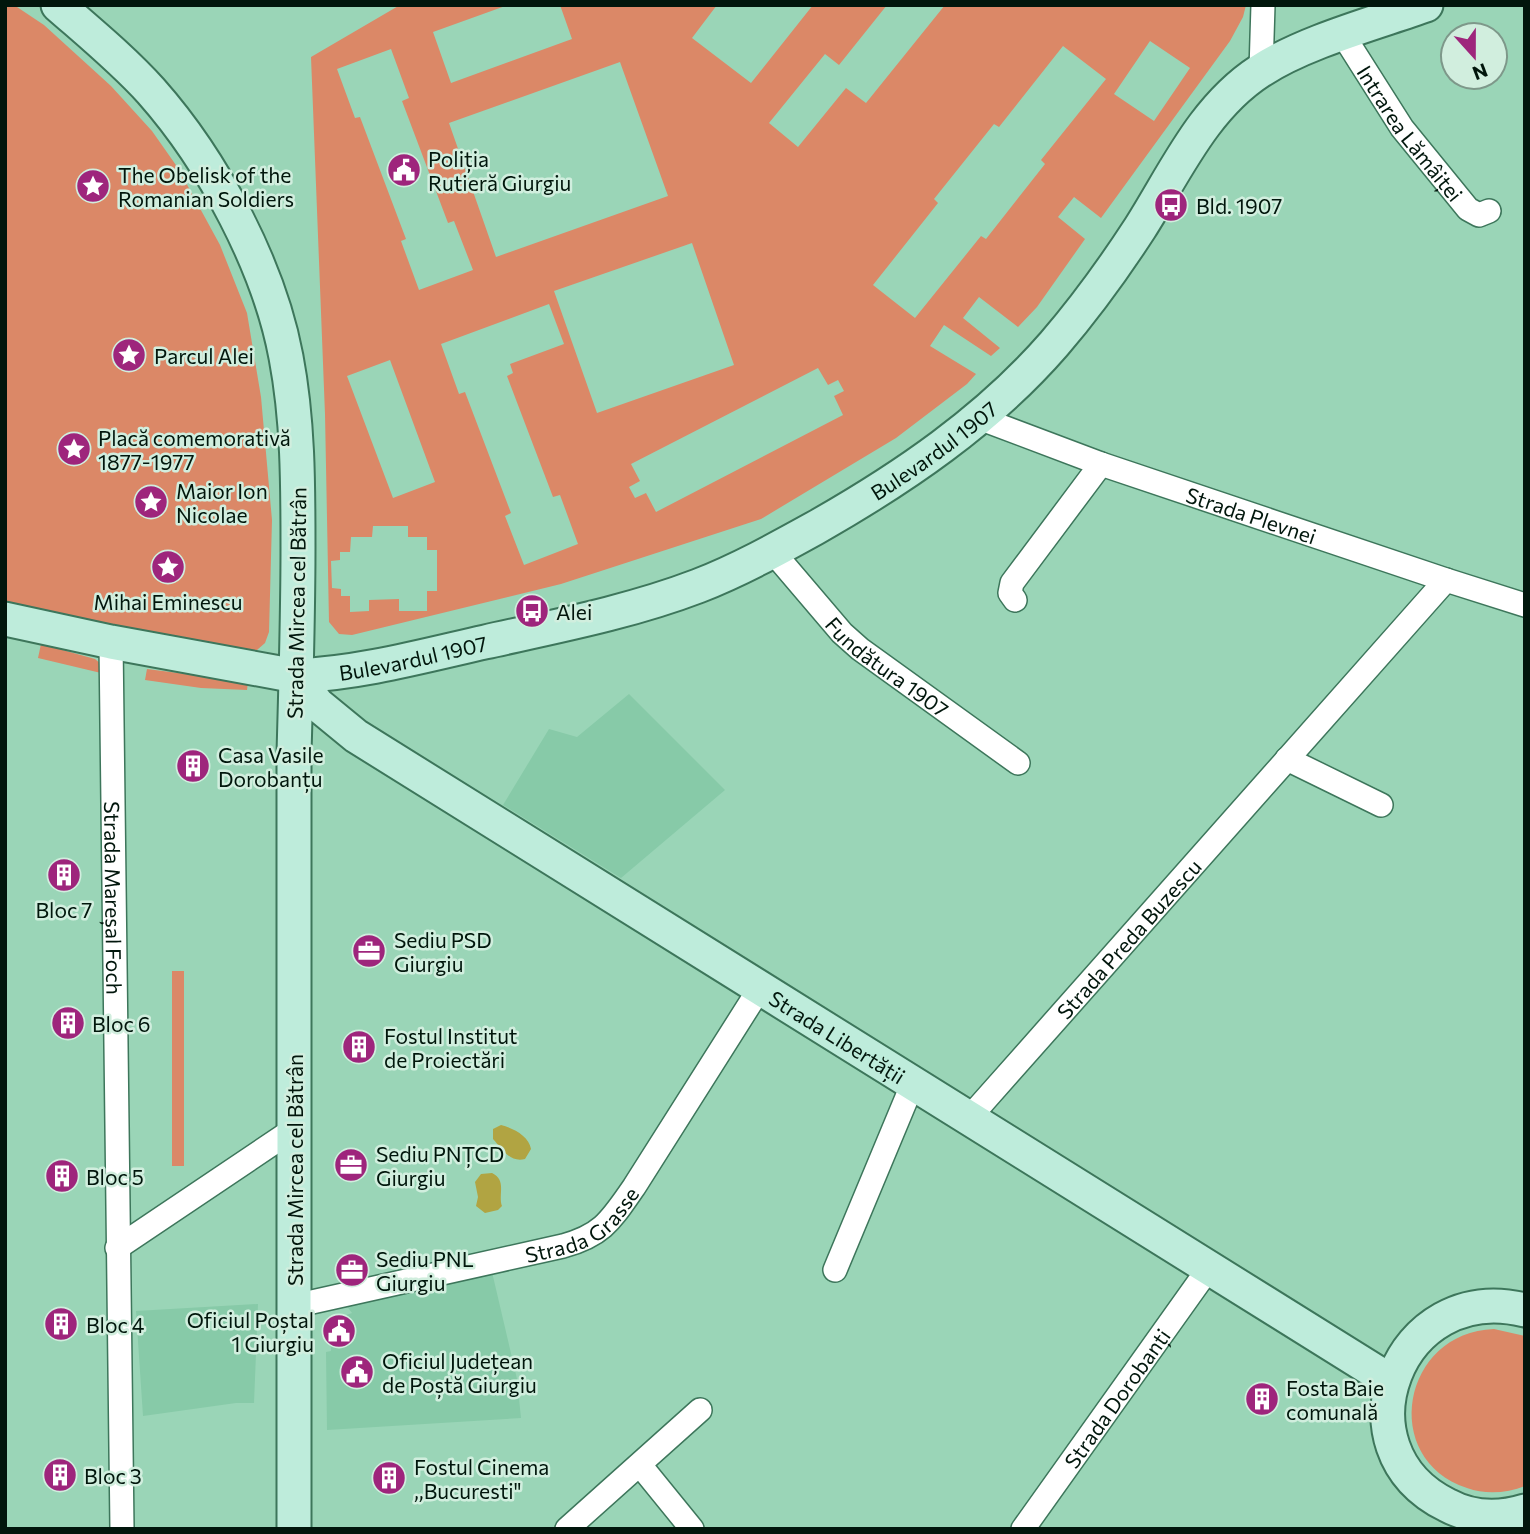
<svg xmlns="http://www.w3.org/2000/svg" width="1530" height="1534" viewBox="0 0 1530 1534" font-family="Commissioner,sans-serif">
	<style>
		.built { fill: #87caa8 }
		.green { fill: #db8867; fill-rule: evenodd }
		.water { fill: #b1a442 }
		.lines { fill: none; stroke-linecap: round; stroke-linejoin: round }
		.street-casing { stroke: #3d765b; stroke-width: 26 }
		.secondary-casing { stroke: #3d765b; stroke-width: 37 }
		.street { stroke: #fff; stroke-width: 23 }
		.secondary { stroke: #beecdb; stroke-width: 33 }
		.labels { text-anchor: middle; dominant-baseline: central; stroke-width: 5; stroke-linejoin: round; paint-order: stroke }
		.street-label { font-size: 21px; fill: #01160c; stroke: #d1eede }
		.poi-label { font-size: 21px; fill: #01160c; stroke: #d1eede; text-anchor: start }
	</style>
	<rect width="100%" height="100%" fill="#9ad5b7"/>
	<g class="built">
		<polygon points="629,694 725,790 621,878 503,805 549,729 577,737"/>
		<polygon points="492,1272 517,1379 521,1418 327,1430 326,1352 331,1351 330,1326 335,1319 352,1313 346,1305"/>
		<polygon points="258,1304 254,1403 236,1403 143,1416 136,1311"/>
	</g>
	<g class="green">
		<polygon points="5,5 14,5 44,25 111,86 152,131 178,168 220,245 247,313 261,397 272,520 269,632 265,643 257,650 256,670 5,619"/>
		<path d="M 400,5 L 508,5 L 433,32 L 451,83 L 572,39 L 560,5 L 717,5 L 692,38 L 751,83 L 813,5 L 887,5 L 839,65 L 825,54 L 769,123 L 798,147 L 846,88 L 866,103 L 945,5 L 1246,5 L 1243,17 L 1230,41 L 1101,218 L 1074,197 L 1058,217 L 1085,239 L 1037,307 L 1018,327 L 979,297 L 963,318 L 1000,348 L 991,356 L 944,325 L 930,346 L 976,374 L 967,384 L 896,438 L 761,519 L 561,584 L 352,635 L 339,634 L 329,622 L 325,414 L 311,57 ZM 1150,41 L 1190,68 L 1154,121 L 1114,94 ZM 1063,46 L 1106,79 L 1041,160 L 1045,164 L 986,239 L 981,236 L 915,318 L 873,285 L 938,203 L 934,199 L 994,124 L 999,127 ZM 391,49 L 409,98 L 402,101 L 448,223 L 454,221 L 473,270 L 419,290 L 401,241 L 406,239 L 360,117 L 355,118 L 337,69 ZM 620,62 L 668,196 L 496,257 L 449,123 ZM 692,243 L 734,365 L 597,413 L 554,291 ZM 549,304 L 564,344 L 510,364 L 513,373 L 507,376 L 553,497 L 560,495 L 578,544 L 524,565 L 505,516 L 511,513 L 465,392 L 459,394 L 441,344 ZM 390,360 L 435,482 L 393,498 L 347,376 ZM 818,368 L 828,385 L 838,380 L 844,391 L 834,396 L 843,415 L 656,512 L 646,493 L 635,498 L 629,487 L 640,481 L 631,464 ZM 373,526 L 408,526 L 408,537 L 427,537 L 427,550 L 437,550 L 437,591 L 427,591 L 427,611 L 399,611 L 399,599 L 369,600 L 369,611 L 350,612 L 350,596 L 341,596 L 341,589 L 332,588 L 331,561 L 340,560 L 340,552 L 350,552 L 351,537 L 372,537 Z"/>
		<polygon points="41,644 95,659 101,664 101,673 38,658"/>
		<polygon points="147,669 248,682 247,690 201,688 145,680"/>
		<rect x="172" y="971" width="12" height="195"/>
		<path d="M 1494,1329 L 1525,1336 L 1525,1486 C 1507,1493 1486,1495 1467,1488 C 1379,1459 1402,1332 1494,1329 Z"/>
	</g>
	<g class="water">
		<path d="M 501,1125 C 513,1128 529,1136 531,1149 L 525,1159 C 510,1163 502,1149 493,1139 L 493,1129 Z"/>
		<path d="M 492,1173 C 507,1180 498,1195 502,1206 L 498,1210 L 485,1213 L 476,1206 L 478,1197 L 475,1182 L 481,1174 Z"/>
	</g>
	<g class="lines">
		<g class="street-casing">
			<g id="street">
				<path id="s1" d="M 1343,35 L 1402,128 L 1468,209 L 1479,215 L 1489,211"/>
				<polyline points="1261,70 1263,5"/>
				<path id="s2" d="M 979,418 L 1101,464 L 1446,580 L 1525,605"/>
				<path id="s3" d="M 773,552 L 842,633 L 860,649 L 1018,763"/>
				<polyline points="1015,600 1010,593 1012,583 1101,464"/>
				<path id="s4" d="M 111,642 L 122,1529"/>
				<polyline points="1287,759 1381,805"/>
				<path id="s5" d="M 969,1118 L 1446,580"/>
				<polyline points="117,1248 294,1129"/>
				<polyline points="835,1270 913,1083"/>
				<path id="s6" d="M 294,1306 L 563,1246 C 603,1235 611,1220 634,1187 L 760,988"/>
				<polyline points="640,1465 692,1529"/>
				<polyline points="567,1529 700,1410"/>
				<path id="s7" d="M 1023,1529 L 1209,1268"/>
			</g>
		</g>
		<g class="secondary-casing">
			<g id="secondary">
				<path d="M 58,5 C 90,33 123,60 151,91 C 213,161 269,266 286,357 C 298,420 298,483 298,547 C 298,615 296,684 294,753 L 294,1529"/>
				<path id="s8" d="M 5,619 L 111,642 L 296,676 C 361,673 423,656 485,642 C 557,626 630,612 698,586 C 739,570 777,549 815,528 C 903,478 987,421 1054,344 C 1085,308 1114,268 1140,228 C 1175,173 1203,108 1260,71 C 1304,42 1375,23 1426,5"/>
				<path id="s9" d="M 296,676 L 317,704 L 356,736 L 1392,1382"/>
				<path d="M 1525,1310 C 1397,1278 1333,1449 1447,1505 C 1471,1518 1499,1519 1525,1511"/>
			</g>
		</g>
		<use href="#street" class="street"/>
		<use href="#secondary" class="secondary"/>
	</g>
	<defs>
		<g id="civic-disc" transform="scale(1.75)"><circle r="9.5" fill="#9e257c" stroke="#d1eede"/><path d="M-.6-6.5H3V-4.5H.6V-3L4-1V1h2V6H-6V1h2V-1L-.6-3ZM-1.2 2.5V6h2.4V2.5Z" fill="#fff"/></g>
		<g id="sight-disc" transform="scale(1.75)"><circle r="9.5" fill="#9e257c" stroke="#d1eede"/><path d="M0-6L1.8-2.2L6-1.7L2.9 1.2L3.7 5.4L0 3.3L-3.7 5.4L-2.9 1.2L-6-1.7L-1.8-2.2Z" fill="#fff"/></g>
		<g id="bus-disc" transform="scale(1.75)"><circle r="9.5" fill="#9e257c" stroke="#d1eede"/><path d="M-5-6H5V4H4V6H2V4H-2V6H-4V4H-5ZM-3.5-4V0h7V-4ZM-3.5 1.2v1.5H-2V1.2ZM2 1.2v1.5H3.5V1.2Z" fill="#fff"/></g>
		<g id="building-disc" transform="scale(1.75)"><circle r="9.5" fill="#9e257c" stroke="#d1eede"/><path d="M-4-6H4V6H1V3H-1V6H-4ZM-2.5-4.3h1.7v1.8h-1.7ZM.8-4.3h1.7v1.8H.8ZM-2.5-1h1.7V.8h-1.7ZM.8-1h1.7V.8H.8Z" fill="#fff"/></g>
		<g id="office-disc" transform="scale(1.75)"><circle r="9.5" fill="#9e257c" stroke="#d1eede"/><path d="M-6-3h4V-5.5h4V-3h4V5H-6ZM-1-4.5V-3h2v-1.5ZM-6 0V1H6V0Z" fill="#fff"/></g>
	</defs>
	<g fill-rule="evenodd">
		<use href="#civic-disc" x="404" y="170"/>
		<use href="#sight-disc" x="93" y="186"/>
		<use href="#bus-disc" x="1171" y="205"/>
		<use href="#sight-disc" x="129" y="355"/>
		<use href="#sight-disc" x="74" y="449"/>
		<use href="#sight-disc" x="151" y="502"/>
		<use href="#sight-disc" x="168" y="567"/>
		<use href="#bus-disc" x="532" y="611"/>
		<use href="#building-disc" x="193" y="766"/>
		<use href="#building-disc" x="64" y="875"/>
		<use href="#office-disc" x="369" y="951"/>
		<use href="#building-disc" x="68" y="1023"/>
		<use href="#building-disc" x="359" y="1047"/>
		<use href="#office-disc" x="351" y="1165"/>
		<use href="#building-disc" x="62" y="1176"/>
		<use href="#office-disc" x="352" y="1270"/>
		<use href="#building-disc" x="61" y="1324"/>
		<use href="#civic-disc" x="339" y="1331"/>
		<use href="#civic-disc" x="357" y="1372"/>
		<use href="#building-disc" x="1262" y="1399"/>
		<use href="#building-disc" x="60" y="1475"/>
		<use href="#building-disc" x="389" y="1478"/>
	</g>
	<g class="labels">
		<g class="street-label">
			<text stroke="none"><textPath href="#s1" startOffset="119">Intrarea Lămâiței</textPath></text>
			<text stroke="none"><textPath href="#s8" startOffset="982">Bulevardul 1907</textPath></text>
			<text stroke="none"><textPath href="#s2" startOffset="289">Strada Plevnei</textPath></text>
			<text transform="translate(296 603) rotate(-89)">Strada Mircea cel Bătrân</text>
			<text stroke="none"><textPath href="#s8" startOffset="415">Bulevardul 1907</textPath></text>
			<text stroke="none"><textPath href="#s3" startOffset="163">Fundătura 1907</textPath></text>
			<text stroke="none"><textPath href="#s4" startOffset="256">Strada Mareșal Foch</textPath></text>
			<text stroke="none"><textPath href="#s5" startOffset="240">Strada Preda Buzescu</textPath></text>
			<text stroke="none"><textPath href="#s9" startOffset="653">Strada Libertății</textPath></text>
			<text transform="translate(294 1170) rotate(-90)">Strada Mircea cel Bătrân</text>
			<text stroke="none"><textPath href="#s6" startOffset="303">Strada Grasse</textPath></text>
			<text stroke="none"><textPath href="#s7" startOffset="161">Strada Dorobanți</textPath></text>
		</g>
		<g class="poi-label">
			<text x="428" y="158">Poliția<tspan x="428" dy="24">Rutieră Giurgiu</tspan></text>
			<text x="118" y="174">The Obelisk of the<tspan x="118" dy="24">Romanian Soldiers</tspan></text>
			<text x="1196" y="205">Bld. 1907</text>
			<text x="154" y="355">Parcul Alei</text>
			<text x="98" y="437">Placă comemorativă<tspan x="98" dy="24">1877-1977</tspan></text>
			<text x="176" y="490">Maior Ion<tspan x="176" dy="24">Nicolae</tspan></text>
			<text x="168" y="601" text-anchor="middle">Mihai Eminescu</text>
			<text x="556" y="611">Alei</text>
			<text x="218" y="754">Casa Vasile<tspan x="218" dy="24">Dorobanțu</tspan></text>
			<text x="64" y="909" text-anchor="middle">Bloc 7</text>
			<text x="394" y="939">Sediu PSD<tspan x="394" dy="24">Giurgiu</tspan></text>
			<text x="92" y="1023">Bloc 6</text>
			<text x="384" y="1035">Fostul Institut<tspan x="384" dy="24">de Proiectări</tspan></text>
			<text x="376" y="1153">Sediu PNȚCD<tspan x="376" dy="24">Giurgiu</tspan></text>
			<text x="86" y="1176">Bloc 5</text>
			<text x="376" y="1258">Sediu PNL<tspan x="376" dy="24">Giurgiu</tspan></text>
			<text x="314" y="1319" text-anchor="end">Oficiul Poștal<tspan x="314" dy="24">1 Giurgiu</tspan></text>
			<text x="86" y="1324">Bloc 4</text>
			<text x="382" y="1360">Oficiul Județean<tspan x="382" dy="24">de Poștă Giurgiu</tspan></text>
			<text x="1286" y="1387">Fosta Baie<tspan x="1286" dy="24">comunală</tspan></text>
			<text x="414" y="1466">Fostul Cinema<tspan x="414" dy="24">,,Bucuresti"</tspan></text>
			<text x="84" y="1475">Bloc 3</text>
		</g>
	</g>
	<rect width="1530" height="1534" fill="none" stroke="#01160c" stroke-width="14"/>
	<g transform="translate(1474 56) rotate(159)"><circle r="33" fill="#d1eede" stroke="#7e988a" stroke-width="2"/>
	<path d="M0-5L12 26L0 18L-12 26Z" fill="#9e257c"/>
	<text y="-10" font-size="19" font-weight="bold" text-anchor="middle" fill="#01160c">N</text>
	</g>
</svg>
